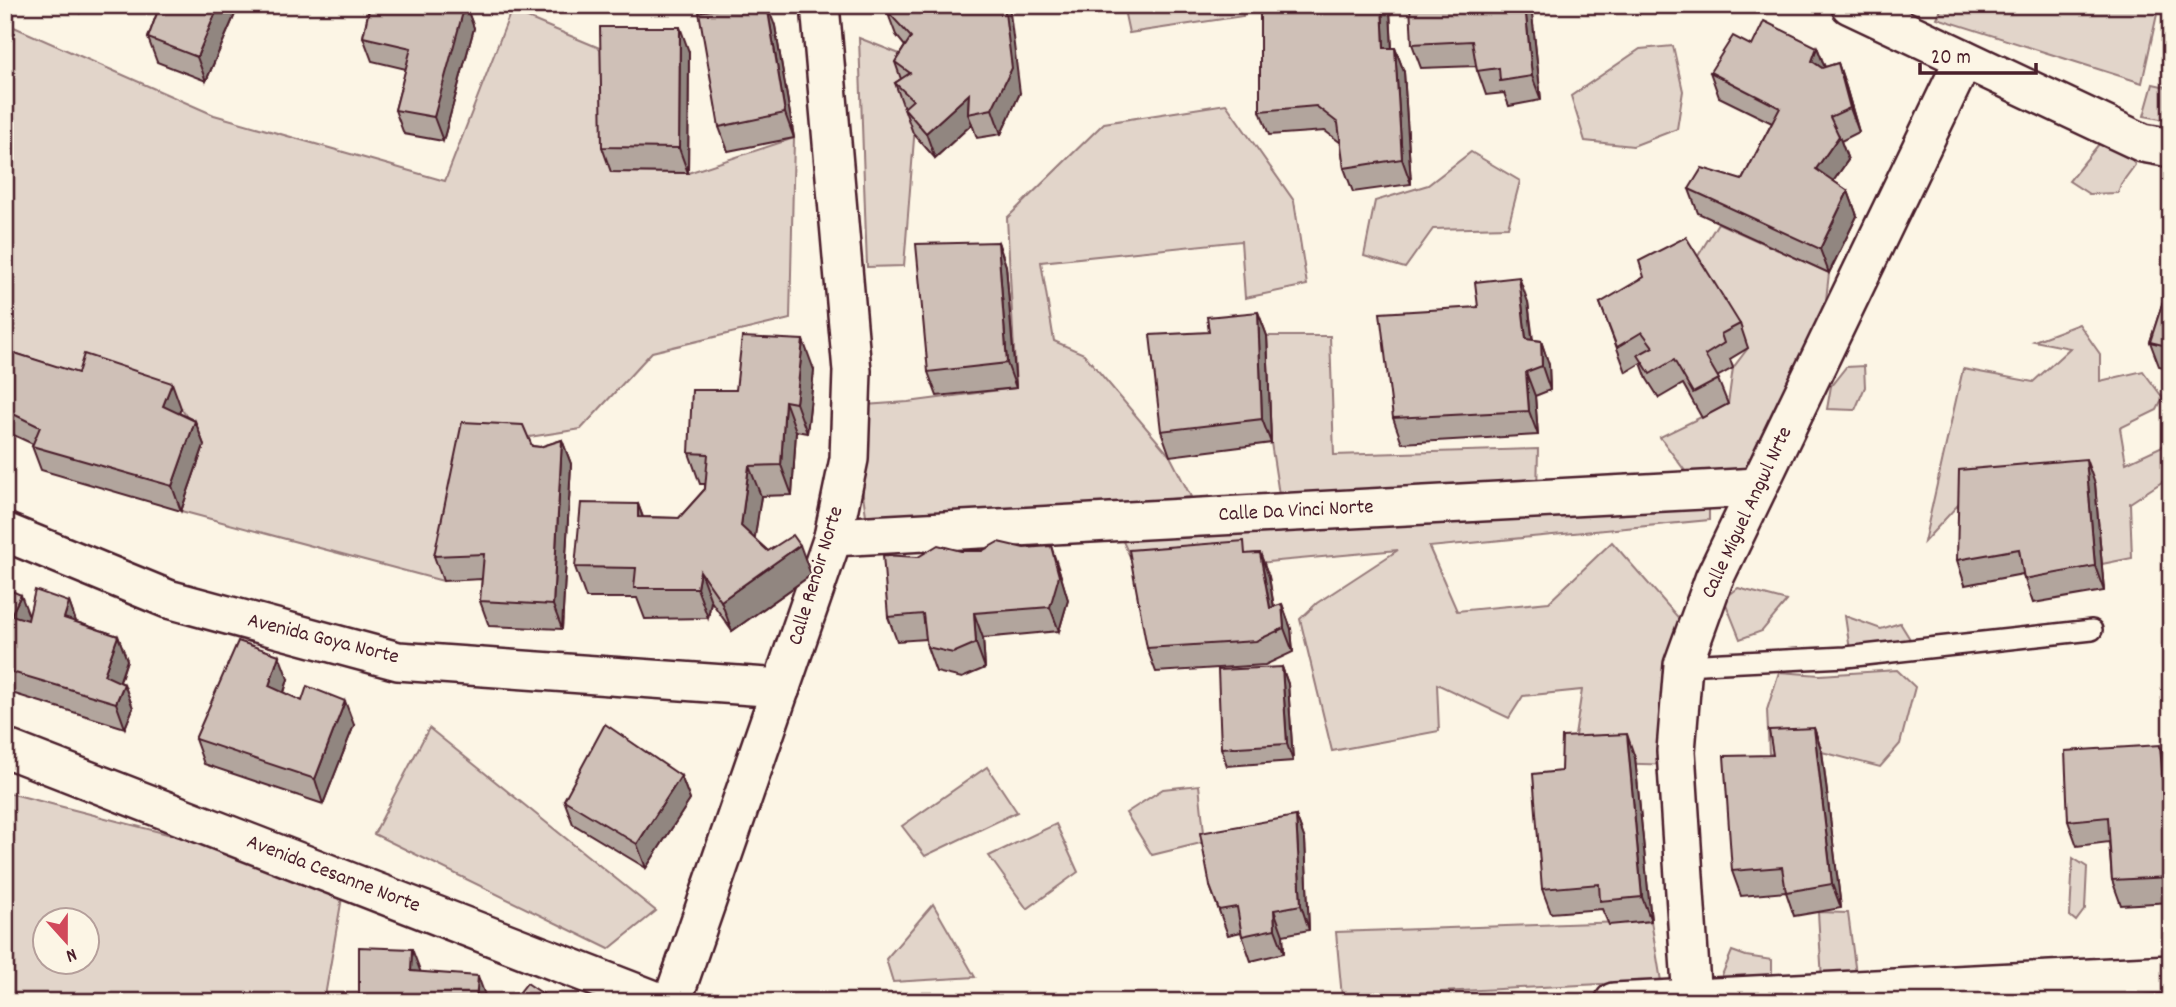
<svg xmlns="http://www.w3.org/2000/svg" width="2176" height="1007" viewBox="0 0 2176 1007" font-family="Dekko,sans-serif">
	<style>
		.green { fill: #e2d5ca; stroke: #967a7a; stroke-width: 2; fill-rule: evenodd }
		.lines { fill: none; stroke-linecap: round; stroke-linejoin: round }
		.lane-casing { stroke: #4a1f2b; stroke-width: 24 }
		.street-casing { stroke: #4a1f2b; stroke-width: 42 }
		.lane { stroke: #fcf5e5; stroke-width: 19 }
		.street { stroke: #fcf5e5; stroke-width: 37 }
		.wall { fill: #b2a59d; stroke: #4a1f2b; stroke-width: 2 }
		.shaded-wall { fill: #918680; stroke: #4a1f2b; stroke-width: 2 }
		.building { fill: #cfc0b7; stroke: #4a1f2b; stroke-width: 2 }
		.labels { text-anchor: middle; dominant-baseline: central; stroke-width: 5; stroke-linejoin: round; paint-order: stroke }
		.street-label { font-size: 21px; fill: #4a1f2b; stroke: #fcf5e5 }
	</style>
	<rect width="100%" height="100%" fill="#fcf5e5"/>
	<filter id="ink" filterUnits="userSpaceOnUse"><feTurbulence type="fractalNoise" baseFrequency=".0143" numOctaves="2"/><feDisplacementMap in="SourceGraphic" scale="14" xChannelSelector="R" yChannelSelector="G"/><feConvolveMatrix kernelMatrix="1 2 1 2 8 2 1 2 1" color-interpolation-filters="sRGB"/></filter>
	<g filter="url(#ink)">
		<g class="green">
			<polygon points="1123,5 1242,5 1243,16 1129,33"/>
			<polygon points="1943,5 2159,5 2142,83 1937,18"/>
			<polygon points="511,11 609,52 611,172 688,173 794,138 790,319 652,352 581,429 471,446 443,581 181,511 204,445 181,408 5,382 5,23 214,115 445,181"/>
			<polygon points="859,38 920,62 904,266 867,267"/>
			<polygon points="1673,46 1683,91 1677,129 1633,146 1585,141 1571,96 1640,49"/>
			<polygon points="2153,84 2171,88 2171,121 2144,116"/>
			<polygon points="1226,104 1294,201 1307,285 1245,298 1241,241 1041,262 1054,341 1084,354 1170,456 1191,497 868,529 850,406 908,402 1016,388 1007,218 1104,123"/>
			<polygon points="2103,139 2128,150 2135,165 2121,184 2118,193 2089,194 2069,181"/>
			<polygon points="1471,152 1520,181 1508,227 1433,229 1405,268 1364,256 1375,201 1428,185"/>
			<polygon points="1718,223 1829,273 1824,318 1755,465 1697,487 1660,437 1728,404 1733,368 1748,348 1695,261"/>
			<polygon points="2079,324 2100,354 2100,381 2143,371 2163,398 2157,410 2120,428 2126,463 2171,442 2171,476 2130,503 2132,558 2102,564 2094,484 2026,463 1968,494 1924,542 1963,369 2033,382 2070,348 2034,341"/>
			<polygon points="1267,336 1330,336 1334,455 1538,449 1537,494 1280,501 1271,443"/>
			<polygon points="1864,366 1865,387 1855,410 1827,409 1831,386 1846,367"/>
			<polygon points="1709,491 1709,520 1429,547 1457,611 1549,602 1612,542 1683,623 1677,765 1571,762 1582,690 1523,696 1509,718 1437,684 1439,731 1332,751 1300,619 1317,603 1398,550 1138,574 1120,535"/>
			<polygon points="1738,588 1787,601 1762,631 1740,639 1724,599"/>
			<polygon points="1845,616 1881,629 1900,623 1915,647 1850,650"/>
			<polygon points="1897,670 1915,687 1900,744 1880,767 1822,752 1769,754 1767,710 1779,672 1820,675"/>
			<polygon points="429,728 656,911 609,949 374,834"/>
			<polygon points="987,767 1017,812 925,856 902,826"/>
			<polygon points="1199,785 1205,842 1152,855 1126,813 1163,789"/>
			<path d="M 5,792 L 345,880 L 324,1002 L 5,1002 ZM 46,920 L 88,920 L 88,962 L 46,962 Z"/>
			<polygon points="1056,824 1078,872 1027,909 989,856"/>
			<polygon points="2073,858 2087,867 2085,909 2076,921 2070,916"/>
			<polygon points="933,904 975,977 893,982 886,959"/>
			<polygon points="1818,912 1848,913 1857,982 1822,980"/>
			<polygon points="1651,921 1661,981 1342,997 1336,932"/>
			<polygon points="1732,951 1746,956 1772,960 1772,987 1727,989 1722,975"/>
		</g>
		<g class="lines">
			<g class="lane-casing">
				<polyline id="lane" points="1683,665 1846,657 2092,630"/>
			</g>
			<g class="street-casing">
				<g id="street">
					<polyline points="1850,5 2143,143 2171,148"/>
					<polyline points="5,532 168,599 398,661 781,688"/>
					<polyline points="833,537 1758,487"/>
					<polyline points="5,748 660,1002"/>
					<polyline points="672,1002 833,537 849,459 852,371 820,5"/>
					<polyline points="1614,1002 2171,974"/>
					<polyline points="1692,1002 1676,751 1683,665 1714,579 1964,59"/>
				</g>
			</g>
			<use href="#lane" class="lane"/>
			<use href="#street" class="street"/>
		</g>
		<g class="wall">
			<polygon points="61,5 83,5 80,12"/>
			<polygon points="144,5 239,5 206,81 157,62 148,38 158,10"/>
			<polygon points="370,5 468,5 467,9 474,28 443,141 404,134 395,110 406,69 372,61 363,37"/>
			<polygon points="1284,5 1387,5 1390,11 1392,48 1395,48 1404,72 1411,184 1353,192 1344,168 1341,143 1325,131 1269,135 1260,111"/>
			<polygon points="1531,5 1541,100 1509,106 1504,93 1486,95 1476,66 1421,68 1412,44"/>
			<polygon points="887,11 1020,93 1001,134 977,138 972,124 935,158 913,133 895,83 901,79 895,62 905,46 896,35"/>
			<polygon points="775,26 794,138 728,151 719,127"/>
			<polygon points="1752,46 1817,47 1825,67 1838,63 1846,87 1859,132 1841,141 1848,160 1833,181 1848,191 1857,216 1829,273 1698,213 1689,189 1742,180 1772,123 1719,97 1710,72"/>
			<polygon points="689,52 688,173 611,172 602,147"/>
			<polygon points="998,242 1006,266 1016,388 937,396 928,372"/>
			<polygon points="2171,276 2171,369 2159,366 2150,342"/>
			<polygon points="1528,302 1533,340 1541,341 1549,365 1550,390 1535,396 1538,435 1402,443 1393,418 1478,307"/>
			<polygon points="1600,303 1740,324 1748,348 1730,359 1733,368 1717,377 1728,404 1702,418 1683,384 1659,398 1647,379 1641,363 1626,372"/>
			<polygon points="1258,312 1267,336 1271,443 1170,456 1161,431 1209,332"/>
			<polygon points="5,350 181,408 179,413 195,421 204,445 181,511 41,470 32,446 33,444 5,431"/>
			<polygon points="814,370 807,433 796,431 792,495 761,496 754,539 768,551 811,575 732,631 711,601 708,618 645,619 637,598 586,598 575,567 638,504 643,517 679,518 705,489 705,484 700,484 689,453 736,390"/>
			<polygon points="562,440 571,464 562,629 489,626 480,601 482,579 443,581 434,556 532,446 540,447"/>
			<polygon points="2095,484 2104,591 2033,603 2023,574 1965,585 1957,560"/>
			<polygon points="1260,553 1269,577 1274,607 1282,604 1291,629 1293,652 1265,665 1156,672 1147,648 1248,554"/>
			<polygon points="918,557 1059,570 1068,600 1059,631 983,638 985,668 962,678 936,672 927,647 926,639 897,641 888,617"/>
			<polygon points="5,588 29,616 69,602 76,622 118,636 127,660 120,682 124,684 133,708 125,728 5,691"/>
			<polygon points="1282,667 1288,684 1293,761 1227,766 1221,748"/>
			<polygon points="288,679 284,693 354,725 323,804 204,764 195,739"/>
			<polygon points="1814,728 1822,752 1841,908 1794,916 1786,892 1741,896 1732,871 1773,755"/>
			<polygon points="1635,758 1651,921 1609,925 1602,909 1551,913 1542,889 1561,771"/>
			<polygon points="2169,769 2171,794 2171,902 2121,905 2112,880 2109,842 2077,846 2068,821"/>
			<polygon points="681,776 690,800 646,868 573,824 564,800"/>
			<polygon points="1296,816 1305,840 1309,930 1283,935 1284,953 1251,961 1241,932 1228,935 1210,886"/>
		</g>
		<g class="shaded-wall">
			<polygon points="78,5 83,5 80,12"/>
			<polygon points="219,5 239,5 206,81 197,57"/>
			<polygon points="456,5 468,5 467,9 474,28 443,141 434,117"/>
			<polygon points="767,5 775,26 794,138 785,113"/>
			<polygon points="1004,5 1009,5 1020,93 1001,134 992,109"/>
			<polygon points="1382,5 1387,5 1390,11 1393,72 1384,48"/>
			<polygon points="1525,5 1531,5 1541,100 1532,76"/>
			<polygon points="680,27 689,52 688,173 679,148"/>
			<polygon points="1817,47 1826,71 1812,61"/>
			<polygon points="1395,48 1404,72 1411,184 1402,159"/>
			<polygon points="1838,63 1846,87 1859,132 1850,108"/>
			<polygon points="969,94 968,114 972,124 935,158 926,133"/>
			<polygon points="1839,136 1848,160 1825,193 1816,169"/>
			<polygon points="1848,191 1857,216 1829,273 1820,249"/>
			<polygon points="998,242 1006,266 1016,388 1007,363"/>
			<polygon points="1519,277 1528,302 1535,364 1526,339"/>
			<polygon points="1258,312 1267,336 1271,443 1262,419"/>
			<polygon points="803,340 814,370 807,433 796,403"/>
			<polygon points="1541,341 1549,365 1550,390 1542,366"/>
			<polygon points="1526,372 1535,396 1538,435 1529,411"/>
			<polygon points="172,383 181,408 172,431 163,406"/>
			<polygon points="785,401 796,431 792,495 781,465"/>
			<polygon points="195,421 204,445 181,511 172,486"/>
			<polygon points="562,440 571,464 562,629 553,605"/>
			<polygon points="2086,459 2095,484 2104,591 2095,566"/>
			<polygon points="749,466 761,496 752,557 741,526"/>
			<polygon points="638,504 649,535 638,517"/>
			<polygon points="800,545 811,575 732,631 721,601"/>
			<polygon points="1051,546 1059,570 1068,600 1059,631 1050,607"/>
			<polygon points="1260,553 1269,577 1278,633 1270,608"/>
			<polygon points="700,571 711,601 708,618 697,588"/>
			<polygon points="21,595 30,619 20,639 11,615"/>
			<polygon points="69,602 78,627 64,618"/>
			<polygon points="1282,604 1291,629 1293,652 1284,628"/>
			<polygon points="974,613 983,638 985,668 976,643"/>
			<polygon points="118,636 127,660 113,700 104,675"/>
			<polygon points="279,655 288,679 278,711 269,686"/>
			<polygon points="1282,667 1288,684 1293,761 1287,744"/>
			<polygon points="124,684 133,708 125,728 116,703"/>
			<polygon points="345,701 354,725 323,804 315,779"/>
			<polygon points="1814,728 1822,752 1841,908 1832,884"/>
			<polygon points="1627,734 1635,758 1651,921 1642,897"/>
			<polygon points="2160,745 2169,769 2171,794 2171,878"/>
			<polygon points="681,776 690,800 646,868 637,844"/>
			<polygon points="1296,816 1305,840 1309,930 1301,905"/>
			<polygon points="1274,910 1283,935 1284,953 1275,929"/>
			<polygon points="412,949 421,973 411,971"/>
			<polygon points="478,976 487,1001 487,1002 476,1002"/>
		</g>
		<g class="building">
			<polygon points="160,5 219,5 197,57 148,38"/>
			<polygon points="370,5 465,5 434,117 395,110 411,48 363,37"/>
			<polygon points="743,5 767,5 785,113 719,127 699,12"/>
			<polygon points="891,5 1004,5 1012,68 992,109 968,114 969,94 926,133 904,108 913,100 895,83 910,73 895,62 911,37 887,11"/>
			<polygon points="1284,5 1382,5 1384,48 1395,48 1402,159 1344,168 1338,123 1316,106 1260,111 1260,12 1284,8"/>
			<polygon points="1410,5 1525,5 1532,76 1500,81 1499,68 1477,71 1472,41 1412,44"/>
			<polygon points="1764,21 1817,47 1812,61 1822,68 1838,63 1850,108 1830,117 1839,136 1816,169 1848,191 1820,249 1689,189 1702,168 1742,180 1780,108 1710,72 1733,36 1752,46"/>
			<polygon points="600,27 680,27 679,148 602,147"/>
			<polygon points="1686,237 1740,324 1721,334 1724,343 1705,355 1719,379 1693,393 1674,360 1650,374 1638,355 1653,347 1642,332 1617,347 1600,303 1644,277 1639,261"/>
			<polygon points="998,242 1007,363 928,372 916,244"/>
			<polygon points="2171,276 2171,347 2150,342"/>
			<polygon points="1519,277 1526,339 1541,341 1542,366 1526,372 1529,411 1393,418 1380,313 1478,307 1475,282"/>
			<polygon points="1258,312 1262,419 1161,431 1150,335 1209,332 1207,317"/>
			<polygon points="742,337 803,340 796,403 785,401 781,465 749,466 741,526 768,551 793,535 800,545 721,601 700,571 697,588 634,588 636,568 575,567 581,503 638,504 638,517 679,518 705,489 708,454 689,453 692,390 736,390"/>
			<polygon points="5,350 78,373 84,354 172,383 163,406 195,421 172,486 32,446 40,427 5,410"/>
			<polygon points="462,422 523,425 532,446 540,447 562,440 553,605 480,601 484,554 434,556"/>
			<polygon points="2086,459 2095,566 2024,579 2019,549 1957,560 1959,470"/>
			<polygon points="1244,541 1245,554 1260,553 1270,608 1282,604 1284,628 1256,641 1147,648 1129,550"/>
			<polygon points="998,542 1024,548 1051,546 1059,576 1050,607 974,613 976,643 953,653 927,647 923,614 888,617 883,555 918,557 938,545 961,551 982,551"/>
			<polygon points="5,588 21,595 11,615 28,620 35,590 69,602 64,618 118,636 104,675 124,684 116,703 5,670"/>
			<polygon points="238,641 279,655 269,686 302,701 307,686 345,701 315,779 195,739"/>
			<polygon points="1282,667 1287,744 1221,748 1218,670"/>
			<polygon points="605,724 681,776 637,844 564,800"/>
			<polygon points="1814,728 1832,884 1786,892 1782,867 1732,871 1724,756 1773,755 1769,730"/>
			<polygon points="1627,734 1642,897 1600,901 1599,884 1542,889 1533,774 1561,771 1562,737"/>
			<polygon points="2160,745 2170,877 2112,880 2108,817 2068,821 2065,751"/>
			<polygon points="1296,816 1301,905 1274,910 1275,929 1242,936 1237,907 1219,910 1210,886 1200,833"/>
			<polygon points="359,947 412,949 411,971 478,976 476,1002 359,1002"/>
			<polygon points="527,983 555,1002 512,1002"/>
		</g>
	</g>
	<g class="labels">
		<g class="street-label">
			<text transform="translate(1296 512) rotate(-3)">Calle Da Vinci Norte</text>
			<text transform="translate(1748 513) rotate(-65)">Calle Miguel Angwl Nrte</text>
			<text transform="translate(817 576) rotate(-73)">Calle Renoir Norte</text>
			<text transform="translate(323 640) rotate(14)">Avenida Goya Norte</text>
			<text transform="translate(333 875) rotate(21)">Avenida Cesanne Norte</text>
		</g>
	</g>
	<rect width="2176" height="1007" fill="none" stroke="#fcf5e5" stroke-width="28"/>
	<rect x="14" y="14" width="2148" height="979" fill="none" stroke="#4a1f2b" stroke-width="2.5" filter="url(#ink)"/>
	<g transform="translate(66 941) rotate(159)"><circle r="33" fill="#fcf5e5" stroke="#b59f9b" stroke-width="2"/>
	<path d="M0-5L12 26L0 18L-12 26Z" fill="#d1495b"/>
	<text y="-10" font-size="19" font-weight="bold" text-anchor="middle" fill="#4a1f2b">N</text>
	</g>
	<path d="M1920 63v10h116v-10" fill="none" stroke="#4a1f2b" stroke-width="3.5"/>
	<text x="1931" y="63" font-size="21" fill="#4a1f2b" stroke="#fcf5e5" stroke-width="5" paint-order="stroke">20 m</text>
</svg>
